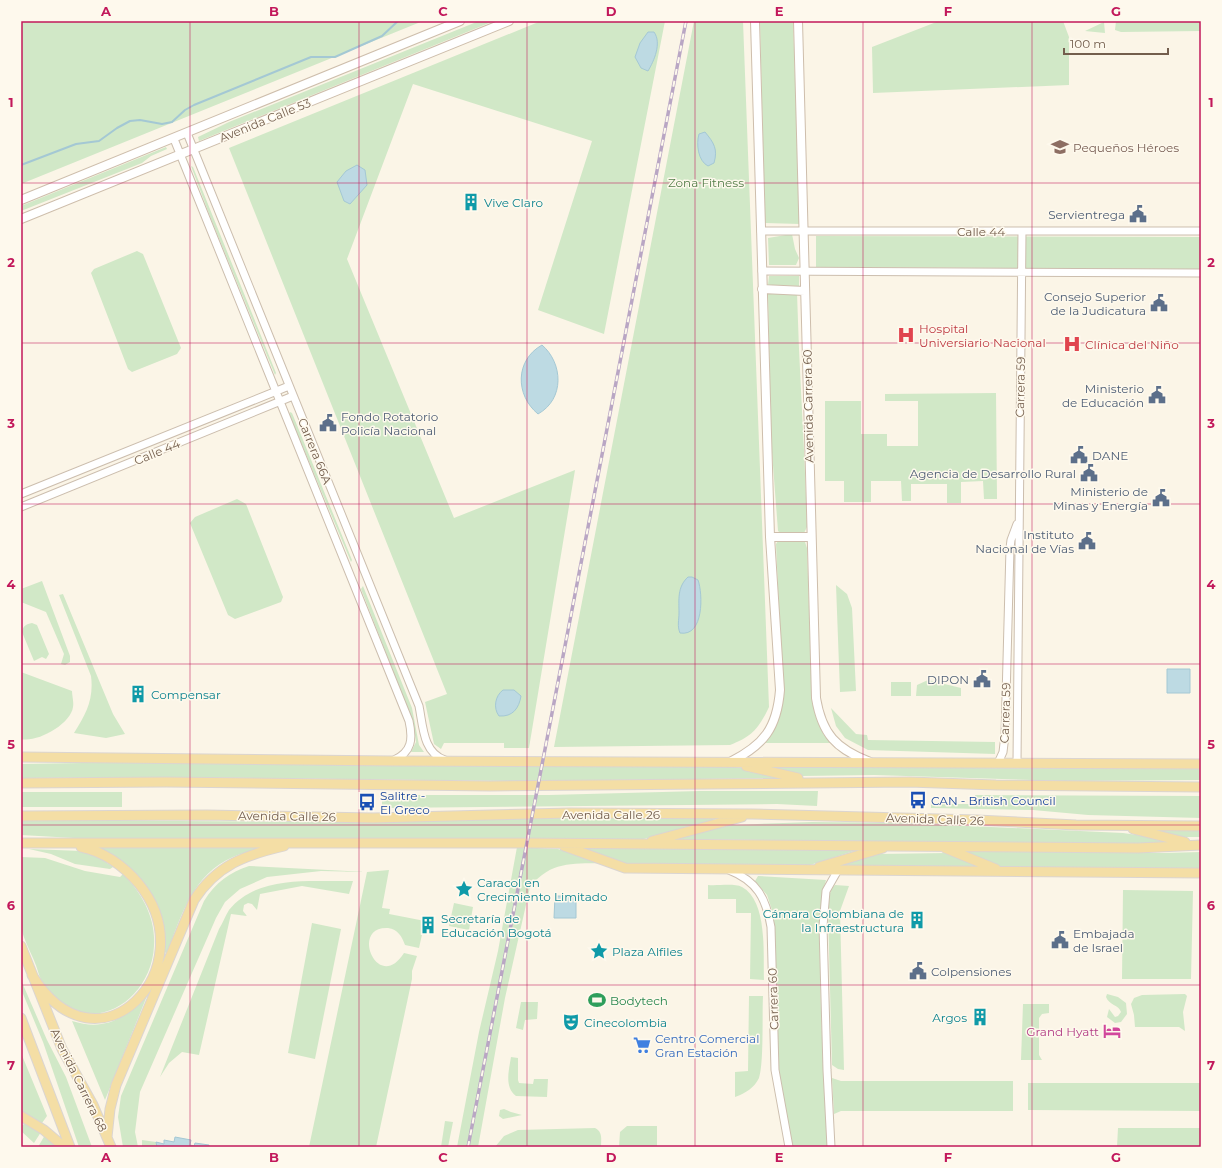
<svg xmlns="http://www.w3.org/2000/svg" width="1222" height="1168" font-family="Montserrat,sans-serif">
  <rect width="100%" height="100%" fill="#fbf5e7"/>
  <!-- green -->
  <path fill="#d1e8c7" d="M21 21H423L21 184Z
    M479 21H494L199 141 198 137 229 122Z
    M541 21H665L604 334 538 310 592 141 413 84 347 259 454 518 575 470 529 748H504V743H444L441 749 434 744 425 702 447 694 229 148Z
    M694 21H743L769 707C759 728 752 737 730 745L554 747Z
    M760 21H793L800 224 765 223Z
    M939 21H1063L1069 37V85L873 93 872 47Z
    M1116 21H1201V31L1121 32 1115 30Z
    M1104 22 1105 33 1085 31Z
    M166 147 167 149 151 156 142 163 21 211V206Z
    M191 166 193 167 276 373 275 375 211 219Z
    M792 234 795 249 799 258 796 265H769L768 238Z
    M816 236 1201 237V269L816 267Z
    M137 251 143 254 181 348 177 354 132 372 128 369 91 273 94 269Z
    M769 276H799V286L768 285Z
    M768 293H797C799 371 805 449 807 527L804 533 782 534 778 531 771 439Z
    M996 393 997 499H984L983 481 961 482V503H947V484H911V501H902L901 481H871V502H844V481H825V401H861V434H887V446H918V401H885V394Z
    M290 412 292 413 352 560 351 562 289 414Z
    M237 499 246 504 283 597 281 602 235 619 228 615 190 523 195 517Z
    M800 540 805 542 807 548 812 696 819 725 824 735 832 743H765L776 725 783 698 776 544 778 541Z
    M42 581 70 656V662L65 665 61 664 64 654 46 612 21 602V589Z
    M836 585 847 594 852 608 856 691 840 692Z
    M363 586 412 708 419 745 424 752H411L416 742 413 722 361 589Z
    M63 594 113 714 125 734 106 738 74 733C86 714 94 699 91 676L59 595Z
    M32 623 37 625 49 654 46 659 42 657 34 661 22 632C23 626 26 624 32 623Z
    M21 672 72 691C72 696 74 702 73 707 71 724 37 743 21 739Z
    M928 680 961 688V696H916L917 685Z
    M891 682H911V696H891Z
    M831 708 856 734 867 735 868 740 995 742V754L868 750 845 738 836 726Z
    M144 762 733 767 756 770 778 778 517 781 162 777 21 778V764Z
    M772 767 1201 769V780L1064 781 874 775 802 776Z
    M700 791H818L817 806 777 804 382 808V795H549Z
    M21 792H122V807H21Z
    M975 795 1201 796V818L1088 815 1033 810 931 808V804H975Z
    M617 817H723L644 839 621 840 74 838 21 835V820L333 822Z
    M812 822 906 823 1123 833 1151 837 1166 844 675 839 731 825Z
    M1151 829H1201V837H1177Z
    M268 846C257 850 244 852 233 857 193 874 181 916 167 953L163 952C164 944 165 936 164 928 159 892 128 861 97 847Z
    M517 847 558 849 601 863C571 864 551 861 530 887L505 998 478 1147H457L479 1032 498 951Z
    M583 847 629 849H860L810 865 623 864Z
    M29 849 82 851 95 855 113 867 110 869 75 864 51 854Z
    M961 850 1164 853 1201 852V868H1003Z
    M948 853 981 867 839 865 878 854Z
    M21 857 45 858 85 871 120 877 123 874C142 893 156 918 154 946 152 997 96 1038 55 997 51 992 45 988 43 983 39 977 38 970 35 963 31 952 23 939 21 926 18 904 21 879 21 857Z
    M249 866 367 872 389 870 382 908 390 909 389 914 425 921 419 948 405 945C402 937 398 929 388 928 349 926 378 994 404 953L417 956 412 971V979L376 1147H309L367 872 321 871 267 877 240 889 225 902 216 918 140 1092 135 1132 138 1147H123L118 1117 121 1096 204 901C215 883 230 872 249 866Z
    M758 876 826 880C817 910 820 940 820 971 821 1030 824 1088 828 1147H793L782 1102 778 1073 774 916 767 895 755 881Z
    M353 881 349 894 302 886 260 894 257 910 252 904 248 903 244 905 243 911 247 916 231 914 199 1055 182 1052 169 1063 160 1077 219 929C223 923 225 916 229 910 258 874 312 882 353 881Z
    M708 885C718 886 734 883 742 887 768 901 763 955 764 980L750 979 751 913H736V899H708Z
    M835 885 849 886 840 911 844 1070 838 1069 832 1065 828 912C829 903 828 891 835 885Z
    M1123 890 1193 891 1191 979H1122Z
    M454 903 473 907 469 930 449 926Z
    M312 923 341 929 315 1059 288 1053Z
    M21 980 47 1040 66 1077 92 1147H79L43 1042 21 989Z
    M149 991 105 1100 72 1021C107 1032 127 1017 149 991Z
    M1107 994 1118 997 1126 1003 1127 1014 1121 1022 1115 1023 1107 1017 1109 1009 1115 1017 1118 1016 1121 1012C1119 1005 1109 1005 1106 997Z
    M1185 994 1187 996 1183 1012 1185 1031 1179 1027H1135L1134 1015 1131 1004 1134 998 1142 995Z
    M749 996H763C762 1014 764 1064 759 1078 754 1088 746 1093 735 1097V1072L748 1071Z
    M521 1002H538L537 1019 525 1020 523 1030 516 1028Z
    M1023 1004H1049V1013L1042 1014 1039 1018V1055L1042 1060H1021Z
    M21 1053 47 1116 42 1123 21 1112Z
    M511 1057 518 1058V1080L519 1083 533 1084 534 1079H548L547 1097 516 1096C504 1087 509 1070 511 1057Z
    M832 1078 841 1081H1013V1111H841L834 1114Z
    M1028 1083H1201V1111L1028 1110Z
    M504 1109 511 1112 522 1115 503 1119 499 1116 500 1110Z
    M445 1121 453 1122 448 1147H441Z
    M25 1124 41 1132 34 1143 21 1131V1125Z
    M627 1126H657V1147H619L620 1132Z
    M595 1128C603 1132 601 1139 601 1147H495L504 1136 518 1130Z
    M1118 1128H1201L1200 1147H1117Z
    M45 1135 58 1147H38Z
    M142 1140 156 1142 157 1147H142Z"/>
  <!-- water -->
  <path fill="#bddae3" stroke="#a4c8d4" d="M648 32H654C662 43 654 61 648 71L641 68 635 57 640 43Z
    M705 132C714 143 718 149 714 163L708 166C698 161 696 144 699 134Z
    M357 165 365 170 367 185 350 204 344 201 337 182 346 171Z
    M542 345C563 363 565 399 538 414 515 395 515 360 542 345Z
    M688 577H692L698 580C703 594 704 637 680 633 677 626 679 620 679 613 679 600 677 587 688 577Z
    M1167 669H1190V693H1167Z
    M503 690H514L521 696C519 708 513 717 499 716 493 708 495 696 503 690Z
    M555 896H576V918H554Z
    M175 1137 191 1140 190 1145 194 1146 195 1143 209 1145V1147H157L156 1142 164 1144V1140L174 1142Z"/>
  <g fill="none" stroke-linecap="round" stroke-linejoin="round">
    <!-- stream -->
    <path stroke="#a4c8d4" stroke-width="2" d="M21 165 76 144 99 141 117 128 130 121 140 120 162 124 172 122 185 110 194 105 311 57H335L382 36 398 21"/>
    <!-- tertiary casing -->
    <g stroke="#ccbeae" stroke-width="9">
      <path id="tertiary" d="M187 133 419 706C423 726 423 753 445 760
        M174 139 409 721C413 739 412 752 394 760
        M761 231H1201
        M762 271 1201 273
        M21 494 289 386
        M21 507 293 396
        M998 763 1003 752 1005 735 1010 548 1011 540 1017 524
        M1017 763 1022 231
        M729 870C757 881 766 898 771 927L775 1070 789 1147
        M831 1147 827 1070 823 926 826 891 838 870"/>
    </g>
    <!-- secondary casing -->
    <g stroke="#cebeac" stroke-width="10">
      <path id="secondary" d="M798 21 816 698C822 734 836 749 870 762
        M21 200 460 21
        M21 219 509 21
        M762 289 805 291
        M770 537H811
        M730 762C764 745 777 728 780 690L770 537 755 21"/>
    </g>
    <!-- primary casing -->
    <g stroke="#dbd5d1" stroke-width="11">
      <path id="primary" d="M21 757 393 761 1201 764
        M746 766 798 778
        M21 783 166 782 490 786 909 782 996 785 1201 787
        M21 816 207 815 373 818 570 813 753 814 977 820 1076 825 1201 826
        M1133 829 1185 842
        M652 841 742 817
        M21 843H528L1138 848 1201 845
        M564 846 625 868 1201 873
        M945 848 996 869
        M819 867 883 848
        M21 946 62 1049 93 1105 111 1147
        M32 975C98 1082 207 968 139 884 123 865 105 852 81 847
        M21 1018 70 1147
        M21 1116 44 1130 64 1147
        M107 1137 110 1109 116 1085 194 900C217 865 245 855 284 846"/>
    </g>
    <!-- tertiary -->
    <use href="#tertiary" stroke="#fff" stroke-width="7"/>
    <!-- secondary -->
    <use href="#secondary" stroke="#fff" stroke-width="8"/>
    <!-- primary -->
    <use href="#primary" stroke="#f4dea5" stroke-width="9"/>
    <!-- rail casing -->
    <g stroke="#b9a6c4" stroke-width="3.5">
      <path id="rail" d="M468 1147 686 21"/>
    </g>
    <!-- rail -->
    <use href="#rail" stroke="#fef9ed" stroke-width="2" stroke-dasharray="6" stroke-linecap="butt"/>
  </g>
  <!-- grid -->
  <path fill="none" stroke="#c2185b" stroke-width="1" stroke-opacity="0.55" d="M190 21V1147M359 21V1147M527 21V1147M695 21V1147M863 21V1147M1032 21V1147M21 183H1201M21 343H1201M21 504H1201M21 664H1201M21 825H1201M21 985H1201"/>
  <!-- icons -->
  <defs>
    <g id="school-bare" transform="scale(1.38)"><path d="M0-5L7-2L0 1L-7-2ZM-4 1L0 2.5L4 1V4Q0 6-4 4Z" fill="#8d6e63" stroke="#fef9ed" stroke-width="2.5" paint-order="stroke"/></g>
    <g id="building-bare" transform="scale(1.38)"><path d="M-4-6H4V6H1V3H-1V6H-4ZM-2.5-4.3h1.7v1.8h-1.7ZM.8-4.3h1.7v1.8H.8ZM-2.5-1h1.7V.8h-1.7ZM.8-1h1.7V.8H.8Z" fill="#0f9aa8" stroke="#fef9ed" stroke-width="2.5" paint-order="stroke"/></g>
    <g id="civic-bare" transform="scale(1.38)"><path d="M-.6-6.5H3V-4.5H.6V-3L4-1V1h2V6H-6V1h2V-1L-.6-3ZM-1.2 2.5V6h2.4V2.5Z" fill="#5c6f8a" stroke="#fef9ed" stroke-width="2.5" paint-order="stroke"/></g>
    <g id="hospital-bare" transform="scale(1.38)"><path d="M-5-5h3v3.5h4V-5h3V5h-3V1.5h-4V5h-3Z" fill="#e0444e" stroke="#fef9ed" stroke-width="2.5" paint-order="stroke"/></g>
    <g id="bus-bare" transform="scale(1.38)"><path d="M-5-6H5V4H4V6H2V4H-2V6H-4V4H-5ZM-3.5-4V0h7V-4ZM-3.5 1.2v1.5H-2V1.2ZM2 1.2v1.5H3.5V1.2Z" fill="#1a4fb4" stroke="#fef9ed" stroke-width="2.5" paint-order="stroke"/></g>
    <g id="sight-bare" transform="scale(1.38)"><path d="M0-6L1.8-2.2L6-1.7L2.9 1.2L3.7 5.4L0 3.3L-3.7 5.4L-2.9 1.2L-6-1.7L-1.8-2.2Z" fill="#0f9aa8" stroke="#fef9ed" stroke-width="2.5" paint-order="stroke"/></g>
    <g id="stadium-bare" transform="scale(1.38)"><path d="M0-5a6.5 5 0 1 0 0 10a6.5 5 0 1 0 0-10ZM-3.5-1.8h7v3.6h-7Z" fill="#2e9e5b" stroke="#fef9ed" stroke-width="2.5" paint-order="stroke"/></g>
    <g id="theatre-bare" transform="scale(1.38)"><path d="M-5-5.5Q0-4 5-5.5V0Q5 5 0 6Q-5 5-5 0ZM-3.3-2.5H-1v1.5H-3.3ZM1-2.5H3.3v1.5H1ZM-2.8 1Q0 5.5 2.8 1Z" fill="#0f9aa8" stroke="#fef9ed" stroke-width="2.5" paint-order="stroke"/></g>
    <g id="hotel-bare" transform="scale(1.38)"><path d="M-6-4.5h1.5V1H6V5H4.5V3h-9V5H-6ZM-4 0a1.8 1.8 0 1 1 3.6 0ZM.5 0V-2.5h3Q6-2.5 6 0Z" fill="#d1479c" stroke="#fef9ed" stroke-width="2.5" paint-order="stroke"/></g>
    <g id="supermarket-bare" transform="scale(1.38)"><path d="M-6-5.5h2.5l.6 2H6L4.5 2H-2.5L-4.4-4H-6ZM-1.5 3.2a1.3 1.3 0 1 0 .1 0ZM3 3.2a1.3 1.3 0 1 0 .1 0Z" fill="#3f7fe0" stroke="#fef9ed" stroke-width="2.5" paint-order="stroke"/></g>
  </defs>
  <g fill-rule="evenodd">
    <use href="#school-bare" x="1060" y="147"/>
    <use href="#building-bare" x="471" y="202"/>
    <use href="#civic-bare" x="1138" y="214"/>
    <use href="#civic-bare" x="1159" y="303"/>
    <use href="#hospital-bare" x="906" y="335"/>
    <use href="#hospital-bare" x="1072" y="344"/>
    <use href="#civic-bare" x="1157" y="395"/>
    <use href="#civic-bare" x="328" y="423"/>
    <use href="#civic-bare" x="1079" y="455"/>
    <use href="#civic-bare" x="1089" y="473"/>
    <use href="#civic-bare" x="1161" y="498"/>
    <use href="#civic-bare" x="1087" y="541"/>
    <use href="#civic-bare" x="982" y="679"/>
    <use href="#building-bare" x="138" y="694"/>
    <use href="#bus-bare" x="918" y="800"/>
    <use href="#bus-bare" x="367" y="802"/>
    <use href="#sight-bare" x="464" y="889"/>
    <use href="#building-bare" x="917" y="920"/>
    <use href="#building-bare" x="428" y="925"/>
    <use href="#civic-bare" x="1060" y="940"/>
    <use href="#sight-bare" x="599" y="951"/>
    <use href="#civic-bare" x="918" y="971"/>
    <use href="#stadium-bare" x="597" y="1000"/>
    <use href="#building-bare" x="980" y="1017"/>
    <use href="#theatre-bare" x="571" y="1022"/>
    <use href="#hotel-bare" x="1112" y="1031"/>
    <use href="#supermarket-bare" x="642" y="1045"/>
  </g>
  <g text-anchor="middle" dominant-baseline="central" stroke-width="3" stroke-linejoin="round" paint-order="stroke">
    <!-- street labels -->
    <g font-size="12" fill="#735e4d" stroke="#fef9ed">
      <text transform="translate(265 120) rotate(-22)">Avenida Calle 53</text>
      <text x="981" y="231">Calle 44</text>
      <text transform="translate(1020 387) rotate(-89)">Carrera 59</text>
      <text transform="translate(808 406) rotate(-91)">Avenida Carrera 60</text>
      <text transform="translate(315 451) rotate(68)">Carrera 66A</text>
      <text transform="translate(157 452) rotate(-22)">Calle 44</text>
      <text transform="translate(1005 713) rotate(-88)">Carrera 59</text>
      <text x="611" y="814">Avenida Calle 26</text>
      <text transform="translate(287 816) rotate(1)">Avenida Calle 26</text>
      <text transform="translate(935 819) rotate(2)">Avenida Calle 26</text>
      <text transform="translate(773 999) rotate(-92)">Carrera 60</text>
      <text transform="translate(79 1080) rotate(64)">Avenida Carrera 68</text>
    </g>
    <!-- education labels -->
    <g font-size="12" fill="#785e54" stroke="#fef9ed" text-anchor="start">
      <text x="1073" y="147">Pequeños Héroes</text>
    </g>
    <!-- park labels -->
    <g font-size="12" fill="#547d49" stroke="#fef9ed">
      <text x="706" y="182">Zona Fitness</text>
    </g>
    <!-- culture labels -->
    <g font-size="12" fill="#0d838f" stroke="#fef9ed" text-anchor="start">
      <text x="484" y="202">Vive Claro</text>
      <text x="151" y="694">Compensar</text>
      <text x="477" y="882">Caracol en<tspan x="477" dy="14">Crecimiento Limitado</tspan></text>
      <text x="904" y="913" text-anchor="end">Cámara Colombiana de<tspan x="904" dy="14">la Infraestructura</tspan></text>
      <text x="441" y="918">Secretaría de<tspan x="441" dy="14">Educación Bogotá</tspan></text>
      <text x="612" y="951">Plaza Alfiles</text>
      <text x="967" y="1017" text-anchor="end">Argos</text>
      <text x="584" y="1022">Cinecolombia</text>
    </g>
    <!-- service labels -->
    <g font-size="12" fill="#4e5e75" stroke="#fef9ed" text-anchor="end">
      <text x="1125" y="214">Servientrega</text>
      <text x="1146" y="296">Consejo Superior<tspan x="1146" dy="14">de la Judicatura</tspan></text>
      <text x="1144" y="388">Ministerio<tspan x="1144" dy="14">de Educación</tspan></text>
      <text x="341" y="416" text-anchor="start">Fondo Rotatorio<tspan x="341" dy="14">Policía Nacional</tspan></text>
      <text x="1092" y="455" text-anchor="start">DANE</text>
      <text x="1076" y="473">Agencia de Desarrollo Rural</text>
      <text x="1148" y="491">Ministerio de<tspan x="1148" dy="14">Minas y Energía</tspan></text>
      <text x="1074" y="534">Instituto<tspan x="1074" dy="14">Nacional de Vías</tspan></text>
      <text x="969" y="679">DIPON</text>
      <text x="1073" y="933" text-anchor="start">Embajada<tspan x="1073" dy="14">de Israel</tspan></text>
      <text x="931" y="971" text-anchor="start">Colpensiones</text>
    </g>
    <!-- health labels -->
    <g font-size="12" fill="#be3a42" stroke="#fef9ed" text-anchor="start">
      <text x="919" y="328">Hospital<tspan x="919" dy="14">Universiario Nacional</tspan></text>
      <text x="1085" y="344">Clínica del Niño</text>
    </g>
    <!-- transit labels -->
    <g font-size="12" fill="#164399" stroke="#fef9ed" text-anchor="start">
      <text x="380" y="795">Salitre -<tspan x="380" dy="14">El Greco</tspan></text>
      <text x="931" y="800">CAN - British Council</text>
    </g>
    <!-- leisure labels -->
    <g font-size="12" fill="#27864d" stroke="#fef9ed" text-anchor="start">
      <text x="610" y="1000">Bodytech</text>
    </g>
    <!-- hotel labels -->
    <g font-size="12" fill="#b23c85" stroke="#fef9ed" text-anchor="end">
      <text x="1099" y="1031">Grand Hyatt</text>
    </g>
    <!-- shop labels -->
    <g font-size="12" fill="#366cbe" stroke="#fef9ed" text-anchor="start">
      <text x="655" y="1038">Centro Comercial<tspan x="655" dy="14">Gran Estación</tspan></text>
    </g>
  </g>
  <!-- border -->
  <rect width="1222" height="1168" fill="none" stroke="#fef9ed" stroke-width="44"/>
  <!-- scale -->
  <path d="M1064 48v6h104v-6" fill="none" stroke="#735e4d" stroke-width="2"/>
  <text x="1070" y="48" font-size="12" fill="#735e4d" stroke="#fef9ed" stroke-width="3" paint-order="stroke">100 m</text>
  <rect x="22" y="22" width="1178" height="1124" fill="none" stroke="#c2185b" stroke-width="1.5"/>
  <g font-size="13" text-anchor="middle" font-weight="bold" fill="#c2185b">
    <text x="106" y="16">A</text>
    <text x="274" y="16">B</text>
    <text x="443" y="16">C</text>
    <text x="611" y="16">D</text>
    <text x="779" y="16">E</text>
    <text x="948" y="16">F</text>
    <text x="1116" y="16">G</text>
    <text x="11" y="107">1</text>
    <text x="1211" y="107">1</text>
    <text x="11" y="267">2</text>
    <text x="1211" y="267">2</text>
    <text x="11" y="428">3</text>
    <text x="1211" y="428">3</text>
    <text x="11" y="589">4</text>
    <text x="1211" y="589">4</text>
    <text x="11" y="749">5</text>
    <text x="1211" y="749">5</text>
    <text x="11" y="910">6</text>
    <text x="1211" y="910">6</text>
    <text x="11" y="1070">7</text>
    <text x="1211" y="1070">7</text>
    <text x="106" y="1162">A</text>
    <text x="274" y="1162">B</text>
    <text x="443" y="1162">C</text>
    <text x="611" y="1162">D</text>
    <text x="779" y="1162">E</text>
    <text x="948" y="1162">F</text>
    <text x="1116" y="1162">G</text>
  </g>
</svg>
